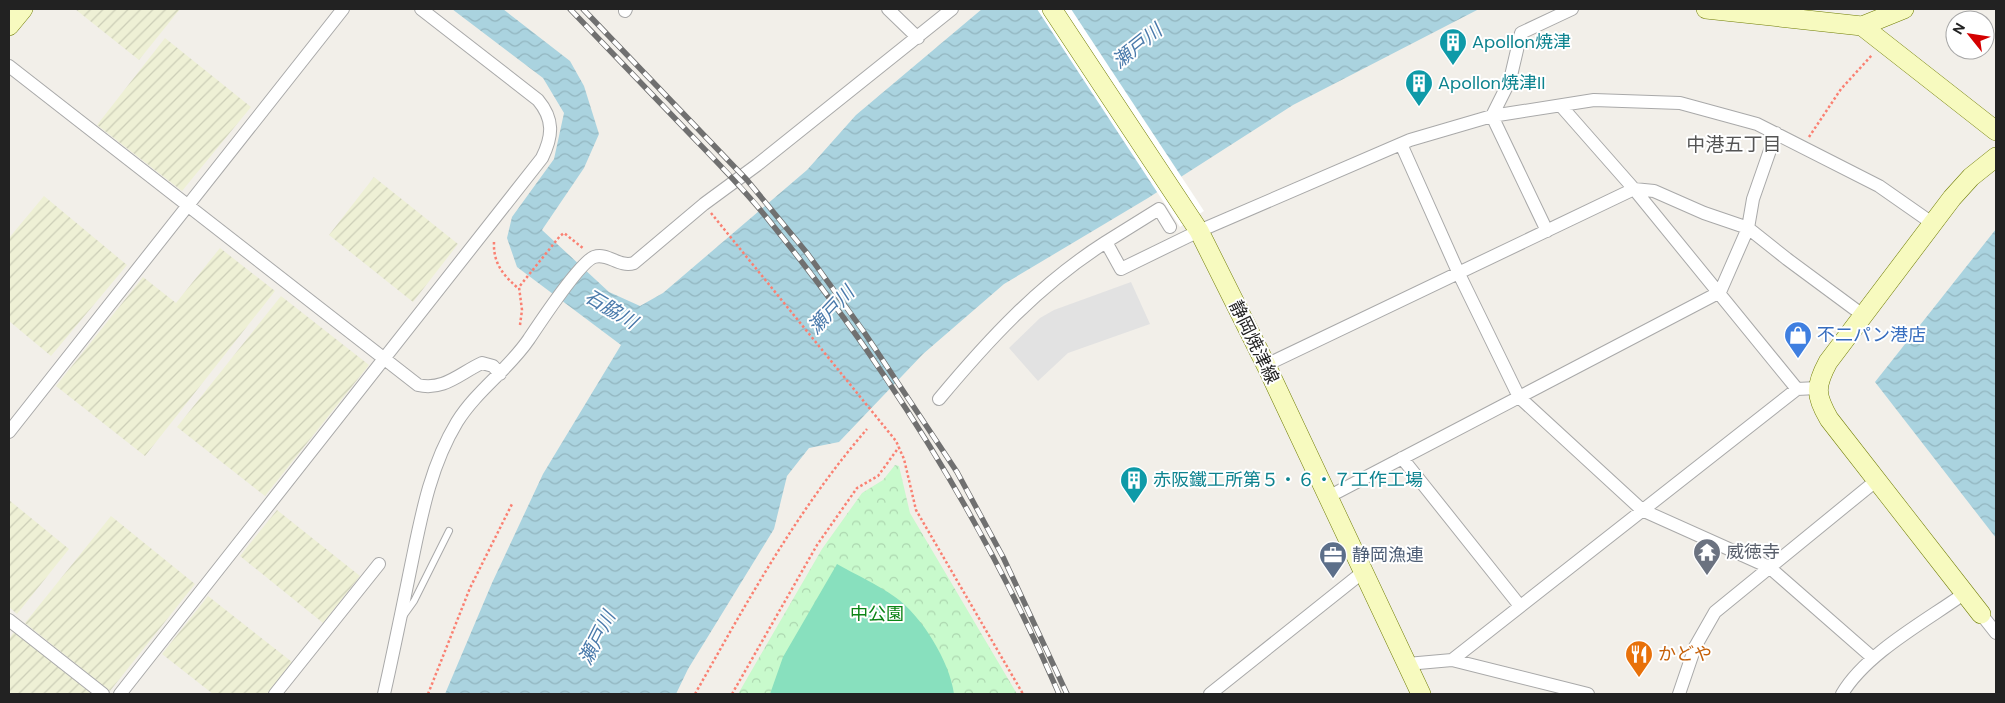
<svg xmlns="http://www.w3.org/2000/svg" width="2005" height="703" font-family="'DM Sans','Noto Sans JP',sans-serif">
  <defs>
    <pattern id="farmland-furrows" width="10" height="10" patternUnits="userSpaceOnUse" patternTransform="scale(1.25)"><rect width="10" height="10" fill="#eef0d5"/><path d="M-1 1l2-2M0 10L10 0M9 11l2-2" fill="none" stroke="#ccceb7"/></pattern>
    <pattern id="park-crowns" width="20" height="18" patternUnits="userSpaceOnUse" patternTransform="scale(1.25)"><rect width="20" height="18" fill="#c8facc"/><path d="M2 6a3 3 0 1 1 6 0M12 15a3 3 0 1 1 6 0" fill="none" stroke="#acd6af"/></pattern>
    <pattern id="water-waves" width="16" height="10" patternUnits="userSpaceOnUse" patternTransform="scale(1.25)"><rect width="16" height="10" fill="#aad3df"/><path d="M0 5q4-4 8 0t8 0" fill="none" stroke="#92b5bf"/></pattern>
  </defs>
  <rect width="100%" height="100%" fill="#f2efe9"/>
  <!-- farmland -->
  <path fill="url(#farmland-furrows)" d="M75 9H180L139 60Z
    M165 38 251 107 182 191 97 125Z
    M374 177 458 244 413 302 329 235Z
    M44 196 127 265 51 356 9 321V238Z
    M220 248 275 291 145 456 56 386 143 277 176 303Z
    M281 296 369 365 265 496 177 427Z
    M9 500 69 549 17 614 9 607Z
    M277 510 360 576 323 623 240 556Z
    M111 516 195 584 110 691 25 623Z
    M208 596 292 662 267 694H213L162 654Z
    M14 632 92 694H9V639Z"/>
  <!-- park -->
  <path fill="url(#park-crowns)" d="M895 465 899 466 910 513 1017 694H738L822 549 862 493 883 480Z"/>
  <!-- pitch -->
  <path fill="#88e0be" d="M837 564C856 575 877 584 895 597 922 616 950 662 954 694H770L783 657Z"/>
  <!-- parking -->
  <path fill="#e2e2e2" d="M1131 282 1150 324 1068 353 1038 381 1009 348 1040 318 1054 310Z"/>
  <!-- water -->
  <path fill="url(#water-waves)" d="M452 9H503L570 61 584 86 599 134 584 168 542 230 609 292 640 306 663 293 807 170 856 115 982 9H1479L1293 105 1148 198 1004 284 923 354 839 442 809 448 787 476 774 529 688 669 676 694H445L492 583 543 474 621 345 517 267 507 238 512 217 554 159 564 113 543 78Z
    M1996 229V538L1875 382Z"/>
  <!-- pier -->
  <path fill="#fff" d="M1037 9H1071L1204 211 1180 227Z"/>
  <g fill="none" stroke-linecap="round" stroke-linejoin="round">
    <!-- lane casing -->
    <g stroke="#a9a9a9" stroke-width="8">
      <path id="lane" d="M404 615 414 601 449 531"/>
    </g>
    <!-- street casing -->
    <g stroke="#a9a9a9" stroke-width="14">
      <path id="street" d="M888 9 918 38
        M625 11 626 9
        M9 66 418 385C444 391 460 373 482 363L493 366 500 374
        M1561 106 1634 189 1797 389
        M1401 144 1459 274 1519 397 1642 510 1769 567 1873 658
        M1547 231 1492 116 1510 80 1521 33 1572 9
        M1106 242 1159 209 1170 227
        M1266 365 1634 189 1654 191 1704 213 1748 228 1787 259 1864 316
        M939 399C989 339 1040 284 1106 242L1121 269 1199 231 1410 140 1492 116 1594 100 1680 103 1757 124 1879 186 1932 223
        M9 432 343 9
        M1402 458 1520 606
        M1328 497 1720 292 1748 228 1753 199 1776 133
        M1981 614 1996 633
        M9 620 103 694
        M1452 660 1797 389 1817 388
        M1407 664 1452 660 1588 694
        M120 694 542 158C553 136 554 119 538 100L421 9
        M275 694 379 564
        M384 694C394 650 403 605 412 561 422 512 431 465 457 422 477 390 508 370 529 339 539 324 580 262 594 257 608 252 619 268 634 263L704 204 757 165 952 9
        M1210 694 1363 572
        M1679 694 1695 647 1715 612 1877 480
        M1842 694C1866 653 1926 621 1965 593"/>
    </g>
    <!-- secondary casing -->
    <g stroke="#707d05" stroke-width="20">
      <path id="secondary" d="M1052 9 1199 231 1266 365 1421 694
        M1706 9 1862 26 1996 131
        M9 26 23 9
        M1862 26 1904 9
        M1981 614 1829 419C1815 395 1815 386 1828 362L1952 198 1971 177 1996 157"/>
    </g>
    <!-- path -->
    <path stroke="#fa8072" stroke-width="2.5" stroke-dasharray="2.5 2.5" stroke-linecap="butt" d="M1809 137 1841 89 1872 55
      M711 213 896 441 904 459 916 510 1023 694
      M494 242C493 264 504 276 519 289
      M520 325 522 310 519 287 560 236 564 233 584 249
      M428 694 470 588 512 504
      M695 694C747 602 797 510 867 429
      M732 694 817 545 857 488 878 476 899 447"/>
    <!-- lane -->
    <use href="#lane" stroke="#fff" stroke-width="6"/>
    <!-- street -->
    <use href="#street" stroke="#fff" stroke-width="12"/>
    <!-- secondary -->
    <use href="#secondary" stroke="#f7fabf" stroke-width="19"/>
    <!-- rail casing -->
    <g stroke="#707070" stroke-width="5.5">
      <path id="rail" d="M570 9C609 50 649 91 688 132 716 161 746 191 771 223 887 366 986 525 1059 694
        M583 9 747 180 807 253 864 332 957 472 1003 557 1067 694"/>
    </g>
    <!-- rail -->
    <use href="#rail" stroke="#fff" stroke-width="4" stroke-dasharray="11" stroke-linecap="butt"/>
  </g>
  <!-- icons -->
  <defs>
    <g id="building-pin" transform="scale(1.4375)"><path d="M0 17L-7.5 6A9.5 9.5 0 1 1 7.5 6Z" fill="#0f9aa8" stroke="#fff"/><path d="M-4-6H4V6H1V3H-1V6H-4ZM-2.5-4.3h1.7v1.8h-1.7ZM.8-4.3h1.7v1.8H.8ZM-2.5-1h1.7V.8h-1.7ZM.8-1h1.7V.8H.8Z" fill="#fff"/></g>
    <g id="shop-pin" transform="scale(1.4375)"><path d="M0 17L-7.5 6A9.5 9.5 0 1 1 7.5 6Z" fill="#3f7fe0" stroke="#fff"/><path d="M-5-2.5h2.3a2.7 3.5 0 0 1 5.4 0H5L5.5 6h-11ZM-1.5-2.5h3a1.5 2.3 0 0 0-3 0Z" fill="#fff"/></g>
    <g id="temple-pin" transform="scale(1.4375)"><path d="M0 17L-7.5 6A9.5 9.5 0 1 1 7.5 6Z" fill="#6b7280" stroke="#fff"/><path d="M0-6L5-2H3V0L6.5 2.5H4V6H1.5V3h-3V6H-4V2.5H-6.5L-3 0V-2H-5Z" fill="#fff"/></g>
    <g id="office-pin" transform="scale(1.4375)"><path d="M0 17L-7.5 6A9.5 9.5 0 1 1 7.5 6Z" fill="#5c6f8a" stroke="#fff"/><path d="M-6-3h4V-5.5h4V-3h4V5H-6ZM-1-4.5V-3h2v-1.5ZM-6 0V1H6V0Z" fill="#fff"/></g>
    <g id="restaurant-pin" transform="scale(1.4375)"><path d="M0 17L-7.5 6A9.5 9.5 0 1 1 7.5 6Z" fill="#e8710a" stroke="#fff"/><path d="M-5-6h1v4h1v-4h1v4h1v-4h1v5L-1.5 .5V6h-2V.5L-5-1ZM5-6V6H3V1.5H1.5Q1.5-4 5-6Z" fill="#fff"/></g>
  </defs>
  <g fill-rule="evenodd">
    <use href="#building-pin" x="1453" y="42"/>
    <use href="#building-pin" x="1419" y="83"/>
    <use href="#shop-pin" x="1798" y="335"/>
    <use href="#building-pin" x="1134" y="480"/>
    <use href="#temple-pin" x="1707" y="552"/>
    <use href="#office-pin" x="1333" y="555"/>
    <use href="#restaurant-pin" x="1639" y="654"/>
  </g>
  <g text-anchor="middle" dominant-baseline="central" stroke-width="4" stroke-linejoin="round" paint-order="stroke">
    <!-- culture labels -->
    <g font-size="18" fill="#0d838f" stroke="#fff" text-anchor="start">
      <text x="1472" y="42">Apollon焼津</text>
      <text x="1438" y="83">Apollon焼津II</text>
      <text x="1153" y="480">赤阪鐵工所第５・６・７工作工場</text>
    </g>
    <!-- shop labels -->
    <g font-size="18" fill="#366cbe" stroke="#fff" text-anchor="start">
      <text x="1817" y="335">不二パン港店</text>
    </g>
    <!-- street labels -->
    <g font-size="18" fill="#222" stroke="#fff">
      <text transform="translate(1254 342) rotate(64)">静岡焼津線</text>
    </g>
    <!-- worship labels -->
    <g font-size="18" fill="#5b616d" stroke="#fff" text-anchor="start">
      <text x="1726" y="552">威徳寺</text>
    </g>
    <!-- service labels -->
    <g font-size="18" fill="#4e5e75" stroke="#fff" text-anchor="start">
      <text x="1352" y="555">静岡漁連</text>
    </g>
    <!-- park labels -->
    <g font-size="18" fill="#0c8416" stroke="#fff">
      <text x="877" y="614">中公園</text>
    </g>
    <!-- food labels -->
    <g font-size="18" fill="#c56008" stroke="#fff" text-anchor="start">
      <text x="1658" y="654">かどや</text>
    </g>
    <!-- water labels -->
    <g font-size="19" font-style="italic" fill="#4a7aab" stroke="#fff">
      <text transform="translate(1137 46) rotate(-39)">瀬戸川</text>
      <text transform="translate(611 309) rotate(31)">石脇川</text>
      <text transform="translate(831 310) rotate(-47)">瀬戸川</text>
      <text transform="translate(597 638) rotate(-63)">瀬戸川</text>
    </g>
    <!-- neighbourhood labels -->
    <g font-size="19" fill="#555" stroke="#fff">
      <text x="1734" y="144">中港五丁目</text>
    </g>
  </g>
  <!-- border -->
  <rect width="2005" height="703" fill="none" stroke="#222222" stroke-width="20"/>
  <!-- north arrow -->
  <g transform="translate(1970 35) rotate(300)"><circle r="24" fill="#ffffff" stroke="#a7a7a7"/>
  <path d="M0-4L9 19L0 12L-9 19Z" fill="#d40000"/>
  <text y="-8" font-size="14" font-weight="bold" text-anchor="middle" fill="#222222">N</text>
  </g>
</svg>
